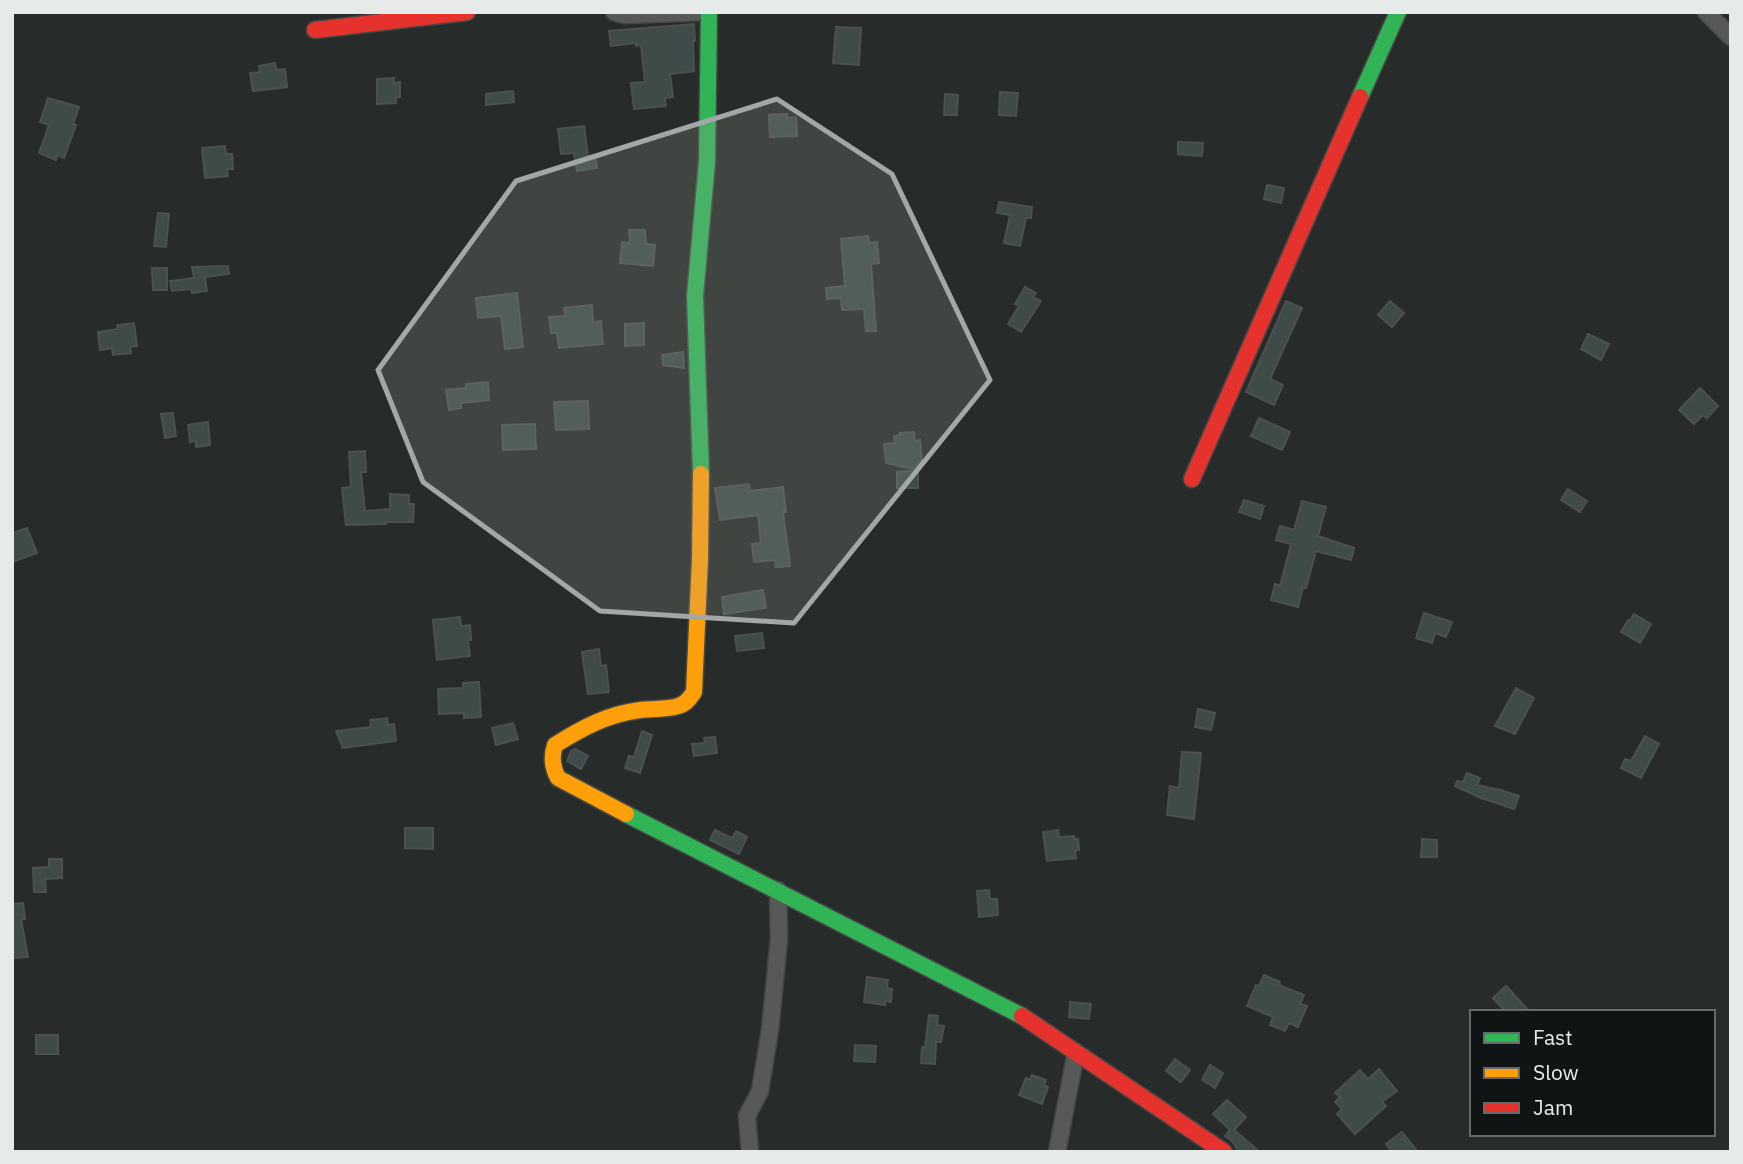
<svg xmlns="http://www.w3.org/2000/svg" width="1743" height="1164" font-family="'IBM Plex Sans',sans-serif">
  <rect width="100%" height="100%" fill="#272c2a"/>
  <!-- building -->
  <path fill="#3e4b48" stroke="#4d504f" stroke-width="2" d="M694 24 695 41H693L694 71 670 74 673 97 665 98 666 106 634 109 631 83 645 82 641 45 636 46V43L611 46 609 31Z
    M836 27 861 28 859 65 833 63Z
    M275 63 276 70 285 69 287 87 253 91 250 73 260 72 259 66Z
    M394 78V83L400 82V97H396V103L377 104V79Z
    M513 91 514 102 486 105V94Z
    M1000 92 1018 93 1016 116 999 115Z
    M945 94 958 95 957 115H944Z
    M48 98 79 107 73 124 76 125 64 158 58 155 56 160 39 153 49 125 40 122Z
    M787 114V118L796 117 797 136 770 137 769 115Z
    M584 126 588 157 595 155 597 168 577 171 574 153 561 154 558 129Z
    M1178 142 1203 143 1202 156 1178 154Z
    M225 146 226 154H232L233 169H227L228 176 205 178 202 148Z
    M1267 185 1284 188 1281 203 1264 199Z
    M999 202 1032 207 1031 218H1026L1020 246 1004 243 1010 215 997 213Z
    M158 213 169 214 166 247 154 246Z
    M629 230H645L646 244 655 245 653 266 620 263 622 242 630 243Z
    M868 236 869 243 877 242 879 263 871 264 876 331H866L864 309 842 310 841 298 827 299 826 288 845 286 841 239Z
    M228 266 229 274 205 277 207 291 192 293 191 289 172 291 170 281 194 278 192 267Z
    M152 268H167V290H153Z
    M1025 287 1036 293 1033 297 1041 301 1021 332 1008 324 1019 306 1015 304Z
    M517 293 523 347 505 349 501 316 478 318 476 298Z
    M1286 301 1302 308 1270 379 1283 385 1274 405 1246 392Z
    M1390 301 1404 313 1392 327 1378 315Z
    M592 305 593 322 601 321 603 344 559 348 557 333H551L549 317 565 316 564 308Z
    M134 323 137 346 130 347 131 353 113 355 112 348 100 350 98 332 118 329 117 325Z
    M644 323V345L625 346V324Z
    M1588 334 1609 344 1601 360 1581 349Z
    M683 352 684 368 663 365 662 355Z
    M488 382 489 400 461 403V408L449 410 446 390 466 388V384Z
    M1700 388 1718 406 1707 418 1703 415 1694 424 1679 410Z
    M588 401 589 429 556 430 554 402Z
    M173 413 176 436 165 438 161 414Z
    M1259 418 1290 432 1282 450 1251 436Z
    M208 422 210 445 196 447V441L190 442 188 425Z
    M535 424 536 449 503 450 502 425Z
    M914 432 915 441 920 440 922 463H918V488H897V472L917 470 886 463 884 444 895 443 894 436 901 435 900 433Z
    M365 451 366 472H361L365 511 390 509V494L409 495V504H414L413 522H386V524L346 525 342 488 351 487 349 452Z
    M749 484 750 491 783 487 786 512H783L790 566 776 567 775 560 754 562 752 544 761 543 758 515 720 520 715 488Z
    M1568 489 1587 501 1580 512 1561 500Z
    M1244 500 1264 506 1260 519 1239 512Z
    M1302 501 1326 507 1318 536 1354 548 1351 560 1316 551 1306 588H1303L1298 607 1271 600 1275 584 1280 586 1291 544 1276 540 1280 526 1294 530Z
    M27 528 37 553 12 562V533Z
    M763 590 766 608 724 614 722 597Z
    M1424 613 1452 622 1446 637 1435 633 1432 643 1416 638Z
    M1634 614 1651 624 1640 643 1621 632 1628 620 1630 621Z
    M460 617 461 626 470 625 471 640H468L470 656 437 660 433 620Z
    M762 633 764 648 737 651 735 636Z
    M599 649 601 666 606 665 609 692 588 694 582 652Z
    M479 682 481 717 464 718V713L439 714 438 689 463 688V683Z
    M1516 688 1534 698 1515 734 1495 726Z
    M1198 709 1215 713 1211 730 1195 727Z
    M387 718 388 725 394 724 396 741 343 748 336 731 371 727 370 720Z
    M513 723 518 739 496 745 492 728Z
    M642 731 652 735 640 773 625 768 629 756 634 757Z
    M1645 736 1659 744 1641 778 1621 768 1625 759 1631 761Z
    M715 737 717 753 694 756 692 744 705 743 704 738Z
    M575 749 588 756 581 769 567 761 571 751Z
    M1182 752 1201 753 1194 819 1167 815 1170 786 1179 788Z
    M1467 773 1480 778 1477 785 1500 790 1519 796 1514 809 1481 798 1455 786 1457 781 1463 782Z
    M405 828H433V849L405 848Z
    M715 830 732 838 736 831 747 837 739 854 710 840Z
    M1058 830 1059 837 1074 836V839H1078L1079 850 1075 851 1076 858 1047 861 1043 832Z
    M1422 839 1437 840V857H1421Z
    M49 859H62V878L45 879 46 892H34L33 868 49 867Z
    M989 890 990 899H997L998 915 979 917 977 891Z
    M23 903 25 919H21L28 957 12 958V904Z
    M1264 975 1280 982 1279 985 1304 995 1300 1004 1307 1006 1298 1027 1289 1023 1285 1031 1270 1025 1273 1017 1247 1006 1256 985 1259 986Z
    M867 977 888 980 887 988 892 989 891 1002 885 1001V1005L864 1002Z
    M1506 986 1530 1012H1506L1493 998Z
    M1070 1002 1091 1004 1089 1019 1069 1017Z
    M929 1015 938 1016 937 1025 944 1026 941 1042H936L935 1064 921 1063 922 1047H925Z
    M36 1035H58V1054H36Z
    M855 1045 876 1046 875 1062 854 1061Z
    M1175 1059 1190 1070 1181 1082 1166 1071Z
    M1210 1065 1223 1073 1215 1088 1202 1080Z
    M1379 1069 1397 1091 1382 1102 1386 1106 1355 1134 1337 1114 1342 1109 1335 1102 1340 1097 1335 1093 1360 1070 1368 1079Z
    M1032 1075 1046 1080 1044 1085 1048 1087 1042 1104 1019 1095 1026 1078 1030 1080Z
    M1227 1100 1246 1117 1234 1130 1260 1152H1239L1232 1141 1225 1136 1230 1130 1213 1114Z
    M1402 1132 1418 1152H1392L1386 1144Z"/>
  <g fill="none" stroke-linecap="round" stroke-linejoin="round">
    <!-- street casing -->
    <g stroke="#444746" stroke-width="19">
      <path id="street" d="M614 12 625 15 706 12
        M1706 12 1731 37
        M750 1152 747 1116 760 1091 770 1030 779 939 778 890
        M1057 1152 1076 1052"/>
    </g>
    <!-- fast casing -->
    <g stroke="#444746" stroke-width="19">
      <path id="fast" d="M1360 97 1398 12
        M701 474 695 296 707 162 709 12
        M626 814 1022 1016"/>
    </g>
    <!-- slow casing -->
    <g stroke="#444746" stroke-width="19">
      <path id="slow" d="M626 814 558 778C552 767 551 757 555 745 582 728 608 714 640 710 652 708 667 710 678 706 686 704 690 698 694 692L700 559 701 474"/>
    </g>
    <!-- jam casing -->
    <g stroke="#444746" stroke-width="19">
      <path id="jam" d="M315 30 467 12
        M1192 479 1360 97
        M1022 1016 1224 1152"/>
    </g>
    <!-- street -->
    <use href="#street" stroke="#575959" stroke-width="16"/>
    <!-- fast -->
    <use href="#fast" stroke="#30b455" stroke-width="16"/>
    <!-- slow -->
    <use href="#slow" stroke="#ff9f0a" stroke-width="16"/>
    <!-- jam -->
    <use href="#jam" stroke="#e5322d" stroke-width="16"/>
  </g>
  <!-- marked area -->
  <path fill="#a3a8a7" fill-opacity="0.2" stroke="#a3a8a7" stroke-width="5" stroke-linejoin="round" d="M777 99 892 174 990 380 794 623 600 611 423 482 378 370 516 181Z"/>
  <!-- border -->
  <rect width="1743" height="1164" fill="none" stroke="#e6ebea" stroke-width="28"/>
  <!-- legend -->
  <rect x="1470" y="1010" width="245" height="126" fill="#111414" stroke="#666a6a" stroke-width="2"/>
  <rect x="1484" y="1033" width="35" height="10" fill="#30b455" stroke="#666a6a" stroke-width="2"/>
  <text x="1533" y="1045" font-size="21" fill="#e6ebea">Fast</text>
  <rect x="1484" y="1068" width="35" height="10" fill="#ff9f0a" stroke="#666a6a" stroke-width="2"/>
  <text x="1533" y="1080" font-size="21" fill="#e6ebea">Slow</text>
  <rect x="1484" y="1103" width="35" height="10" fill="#e5322d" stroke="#666a6a" stroke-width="2"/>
  <text x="1533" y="1115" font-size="21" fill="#e6ebea">Jam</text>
</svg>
